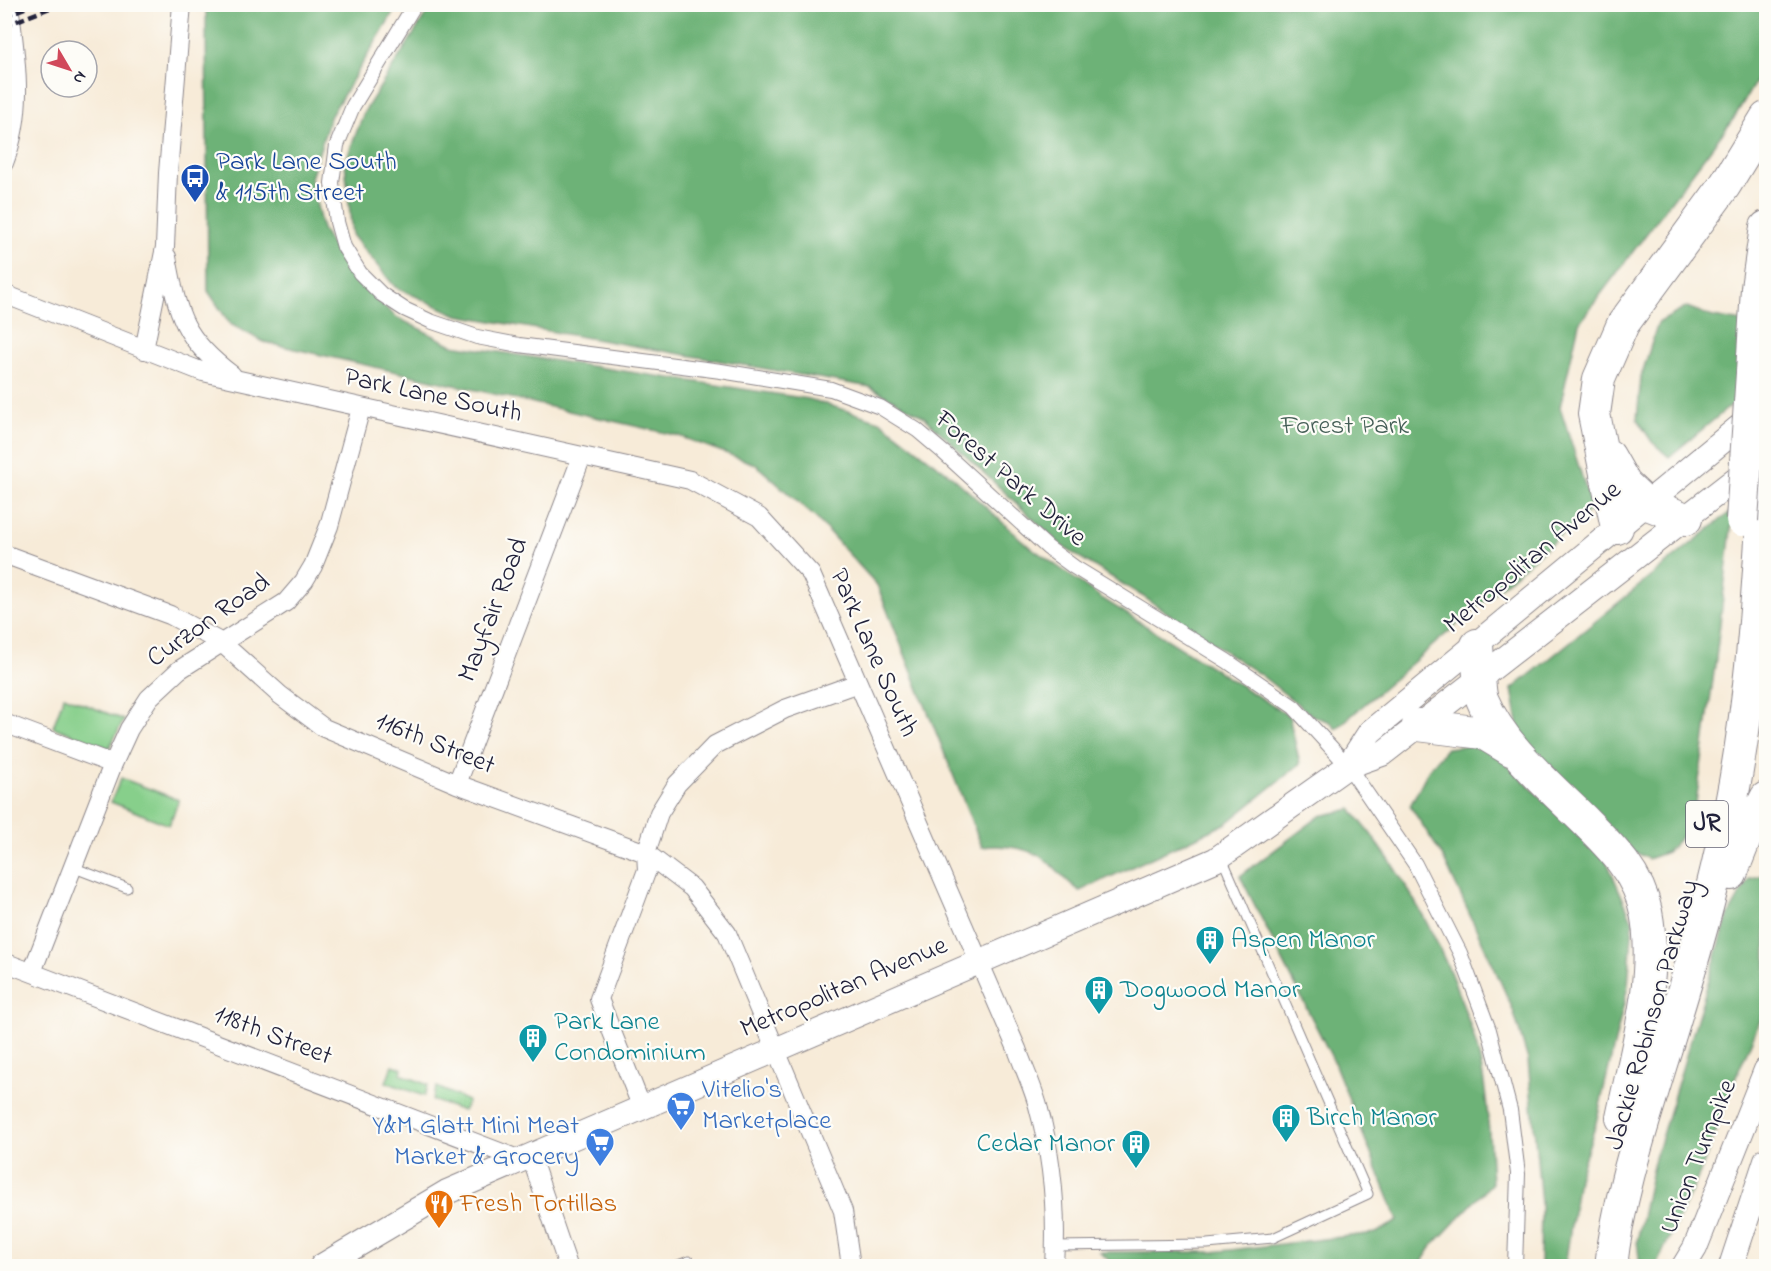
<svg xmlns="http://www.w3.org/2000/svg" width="1771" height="1271" font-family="'Indie Flower',sans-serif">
  <rect width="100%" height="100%" fill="#fdfcf7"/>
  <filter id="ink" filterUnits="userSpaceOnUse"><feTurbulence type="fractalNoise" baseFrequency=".0167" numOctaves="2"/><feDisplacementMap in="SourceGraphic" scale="12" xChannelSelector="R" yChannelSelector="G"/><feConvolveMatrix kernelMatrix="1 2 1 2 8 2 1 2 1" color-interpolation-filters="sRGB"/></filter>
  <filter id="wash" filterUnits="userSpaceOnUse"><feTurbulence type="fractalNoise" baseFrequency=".008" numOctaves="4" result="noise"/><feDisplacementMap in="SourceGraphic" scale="24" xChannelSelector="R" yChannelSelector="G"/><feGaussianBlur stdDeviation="1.35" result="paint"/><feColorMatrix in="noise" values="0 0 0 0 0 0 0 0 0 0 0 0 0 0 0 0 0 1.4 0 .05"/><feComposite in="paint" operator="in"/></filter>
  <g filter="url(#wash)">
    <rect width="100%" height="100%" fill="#f7ebd8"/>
    <!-- green -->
    <path fill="#87cf8b" stroke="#547863" stroke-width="1.5" d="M64 696 124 720 109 748 53 727Z
      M121 778 179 800 169 825 111 802Z
      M393 1065 402 1068 401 1074 428 1085 424 1096 386 1082Z
      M437 1087 468 1101 463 1111 432 1100Z"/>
    <!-- forest -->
    <path fill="#6db277" stroke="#486a59" stroke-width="1.5" d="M206 5H398L330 117 311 178 322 229 349 274 396 317 452 345 809 399 880 421 954 478 1025 543 1103 599 1289 716 1300 764 1227 823 1080 891C1069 884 1062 875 1053 866 1034 848 1006 844 982 847L877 585 817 519 755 464 679 436 264 342 230 324 208 291Z
      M432 5H1766V64L1734 118 1579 323 1560 407 1592 508 1336 729 1330 722 1313 716 1262 676 1142 596 1063 547 923 416 870 387 457 315 395 287 352 235 345 163 364 112Z
      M1687 307 1713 317 1742 322 1739 399 1669 457 1652 442 1637 419 1641 377 1658 323Z
      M1729 513 1732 521 1716 658 1693 824 1667 852 1648 859 1624 846 1521 740 1512 689Z
      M1480 744 1500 758 1607 862 1633 922 1628 986 1595 1127 1578 1178 1565 1266H1540L1541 1204 1528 1060 1513 1010 1493 965 1442 855 1410 806 1429 769 1447 748Z
      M1351 809C1406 875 1447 952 1473 1034 1488 1080 1489 1135 1492 1183L1432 1246 1419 1266H1115L1100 1252H1213L1376 1233 1398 1221 1333 1060 1240 876 1320 816Z
      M1766 874V1007L1733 1084 1700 1173 1658 1262 1656 1266H1640L1637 1241 1653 1165 1728 916 1749 879Z"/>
  </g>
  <g filter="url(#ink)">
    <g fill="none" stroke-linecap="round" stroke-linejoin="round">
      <!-- service casing -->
      <g stroke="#8c868a" stroke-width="11">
        <path id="service" d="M72 867 127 888
          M1055 1246 1207 1244 1273 1238 1368 1194 1222 858
          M676 1266 689 1261"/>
      </g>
      <!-- pedestrian casing -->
      <g stroke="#8c868a" stroke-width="16">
        <path id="pedestrian" d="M415 4 353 106 337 145 332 183 337 222 344 247 360 273 381 294 404 309 430 321 477 337 519 345 721 371 831 389 880 407 917 430 943 452 1048 548 1074 567 1227 661 1294 707 1348 766 1415 864 1460 953 1489 1030 1510 1110 1518 1174 1515 1266"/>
      </g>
      <!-- minor casing -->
      <g stroke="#8c868a" stroke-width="20">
        <path id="minor" d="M4 163C25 109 16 60 9 4
          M167 257C178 316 183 338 232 375
          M4 294 203 372 690 480 759 517 811 574 1017 1049C1024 1069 1034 1089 1039 1110 1053 1161 1057 1214 1054 1266
          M144 350 165 247 168 173 182 4
          M4 554 170 615 222 643 280 695 324 728 457 784 646 853 692 888 727 933 843 1211 851 1266
          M4 723 113 764
          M457 784 582 456
          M4 962 523 1161
          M32 972 113 764 129 729 149 698 179 670 286 602 304 581 313 566 329 526 361 408
          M642 1108 599 999 647 870 646 853 659 813 677 784 715 745 785 709 858 683
          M531 1157 568 1266"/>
      </g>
      <!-- secondary casing -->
      <g stroke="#8c868a" stroke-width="26">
        <path id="secondary" d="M1348 766 1370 732 1766 405
          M322 1266 447 1192 1215 860 1348 766 1382 754 1755 464
          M1684 1266 1695 1248 1766 1070
          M1731 1266 1766 1160"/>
      </g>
      <!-- motorway casing -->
      <g stroke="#8c868a" stroke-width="34">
        <path id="motorway" d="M1752 373 1757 288 1766 227
          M1609 456 1625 484 1645 503 1686 519
          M1617 528 1594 414 1599 379 1623 324 1725 185 1766 118
          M1477 645C1478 657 1479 691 1482 699 1502 747 1551 787 1587 823 1613 849 1639 875 1646 912 1659 976 1635 1055 1622 1118
          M1418 725 1483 733 1511 750
          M1731 874 1745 839 1766 798
          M1611 1266C1618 1202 1638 1139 1657 1077 1681 999 1706 920 1723 841 1752 716 1758 589 1766 462"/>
      </g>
      <!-- service -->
      <use href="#service" stroke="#fff" stroke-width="9"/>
      <!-- pedestrian -->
      <use href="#pedestrian" stroke="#fff" stroke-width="14"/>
      <!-- minor -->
      <use href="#minor" stroke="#fff" stroke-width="18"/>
      <!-- secondary -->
      <use href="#secondary" stroke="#fff" stroke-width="24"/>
      <!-- motorway -->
      <use href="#motorway" stroke="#fff" stroke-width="32"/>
      <!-- rail -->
      <path stroke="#22223b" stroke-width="4.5" stroke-dasharray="9 4.5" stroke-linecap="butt" d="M4 16 35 4
        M4 26 60 4"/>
      <!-- motorway-bridge casing -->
      <g stroke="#8c868a" stroke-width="34" stroke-linecap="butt">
        <path id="motorway-bridge" d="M1742 520 1752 373"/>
      </g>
      <!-- motorway-bridge -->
      <use href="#motorway-bridge" stroke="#fff" stroke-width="32"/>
    </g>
  </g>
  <!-- icons -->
  <defs>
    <g id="bus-pin" transform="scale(1.5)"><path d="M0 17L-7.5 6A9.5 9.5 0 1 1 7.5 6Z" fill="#1a4fb4" stroke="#fdfcf7"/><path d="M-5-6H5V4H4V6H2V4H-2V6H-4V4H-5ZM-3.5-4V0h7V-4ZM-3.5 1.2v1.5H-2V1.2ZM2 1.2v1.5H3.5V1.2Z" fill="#fff"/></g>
    <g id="building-pin" transform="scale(1.5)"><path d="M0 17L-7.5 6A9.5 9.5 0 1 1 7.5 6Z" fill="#0f9aa8" stroke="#fdfcf7"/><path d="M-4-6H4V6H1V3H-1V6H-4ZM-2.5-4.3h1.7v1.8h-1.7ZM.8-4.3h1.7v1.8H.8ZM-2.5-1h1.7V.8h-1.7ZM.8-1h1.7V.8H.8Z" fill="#fff"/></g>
    <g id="supermarket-pin" transform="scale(1.5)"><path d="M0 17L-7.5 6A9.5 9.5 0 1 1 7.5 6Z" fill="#3f7fe0" stroke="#fdfcf7"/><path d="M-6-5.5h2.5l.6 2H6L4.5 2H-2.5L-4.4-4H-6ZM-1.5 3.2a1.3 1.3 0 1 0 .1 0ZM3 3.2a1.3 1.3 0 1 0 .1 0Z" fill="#fff"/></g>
    <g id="restaurant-pin" transform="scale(1.5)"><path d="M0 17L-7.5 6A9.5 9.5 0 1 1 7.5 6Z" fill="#e8710a" stroke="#fdfcf7"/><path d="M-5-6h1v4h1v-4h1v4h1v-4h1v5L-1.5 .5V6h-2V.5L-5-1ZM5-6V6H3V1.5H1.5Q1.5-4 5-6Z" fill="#fff"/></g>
  </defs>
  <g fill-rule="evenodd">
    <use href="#bus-pin" x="195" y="178"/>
    <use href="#building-pin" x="1210" y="940"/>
    <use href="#building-pin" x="1099" y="990"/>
    <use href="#building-pin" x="533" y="1038"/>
    <use href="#supermarket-pin" x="681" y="1106"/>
    <use href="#building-pin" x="1286" y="1118"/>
    <use href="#supermarket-pin" x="600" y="1142"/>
    <use href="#building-pin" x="1136" y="1144"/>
    <use href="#restaurant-pin" x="439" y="1204"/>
  </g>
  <g text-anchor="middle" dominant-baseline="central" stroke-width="4.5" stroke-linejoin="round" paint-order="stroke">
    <!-- shield labels -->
    <rect fill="#fdfcf7" stroke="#646373" stroke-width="1.5" x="1686" y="801" width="42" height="46" rx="4.5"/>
    <g font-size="26" font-weight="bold" fill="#22223b">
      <text x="1707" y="824">JR</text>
    </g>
    <!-- transit labels -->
    <g font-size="27" fill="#164399" stroke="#fdfcf7" text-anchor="start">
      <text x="216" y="162">Park Lane South<tspan x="216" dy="31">&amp; 115th Street</tspan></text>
    </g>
    <!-- street labels -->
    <g font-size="27" fill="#22223b" stroke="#fdfcf7">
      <text transform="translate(433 396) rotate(12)">Park Lane South</text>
      <text transform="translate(1010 479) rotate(41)">Forest Park Drive</text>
      <text transform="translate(1533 558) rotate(-40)">Metropolitan Avenue</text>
      <text transform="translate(494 610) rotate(-69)">Mayfair Road</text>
      <text transform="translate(209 621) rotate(-35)">Curzon Road</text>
      <text transform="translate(873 653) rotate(66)">Park Lane South</text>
      <text transform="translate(435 744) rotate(22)">116th Street</text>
      <text transform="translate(844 988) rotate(-23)">Metropolitan Avenue</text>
      <text transform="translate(1653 1015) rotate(-74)">Jackie Robinson Parkway</text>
      <text transform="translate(273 1036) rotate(21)">118th Street</text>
      <text transform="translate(1699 1157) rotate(-68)">Union Turnpike</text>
    </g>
    <!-- park labels -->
    <g font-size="27" fill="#455f57" stroke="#fdfcf7">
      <text x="1345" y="426">Forest Park</text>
    </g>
    <!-- culture labels -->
    <g font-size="27" fill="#0d838f" stroke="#fdfcf7" text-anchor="start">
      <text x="1231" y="940">Aspen Manor</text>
      <text x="1120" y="990">Dogwood Manor</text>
      <text x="554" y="1022">Park Lane<tspan x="554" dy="31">Condominium</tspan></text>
      <text x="1307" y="1118">Birch Manor</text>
      <text x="1115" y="1144" text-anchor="end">Cedar Manor</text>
    </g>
    <!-- shop labels -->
    <g font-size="27" fill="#366cbe" stroke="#fdfcf7" text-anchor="start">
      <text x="702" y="1090">Vitelio's<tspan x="702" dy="31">Marketplace</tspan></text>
      <text x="579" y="1126" text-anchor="end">Y&amp;M Glatt Mini Meat<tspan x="579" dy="31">Market &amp; Grocery</tspan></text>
    </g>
    <!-- food labels -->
    <g font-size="27" fill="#c56008" stroke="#fdfcf7" text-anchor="start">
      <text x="460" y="1204">Fresh Tortillas</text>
    </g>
  </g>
  <!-- margin -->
  <rect width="1771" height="1271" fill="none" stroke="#fdfcf7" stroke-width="24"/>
  <!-- north arrow -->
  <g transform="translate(69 69) rotate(129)"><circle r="28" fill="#fdfcf7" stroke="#a5a5ac" stroke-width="1.5"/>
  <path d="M0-4.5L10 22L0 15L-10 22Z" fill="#d1495b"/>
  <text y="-9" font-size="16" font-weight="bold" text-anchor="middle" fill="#22223b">N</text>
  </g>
</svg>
